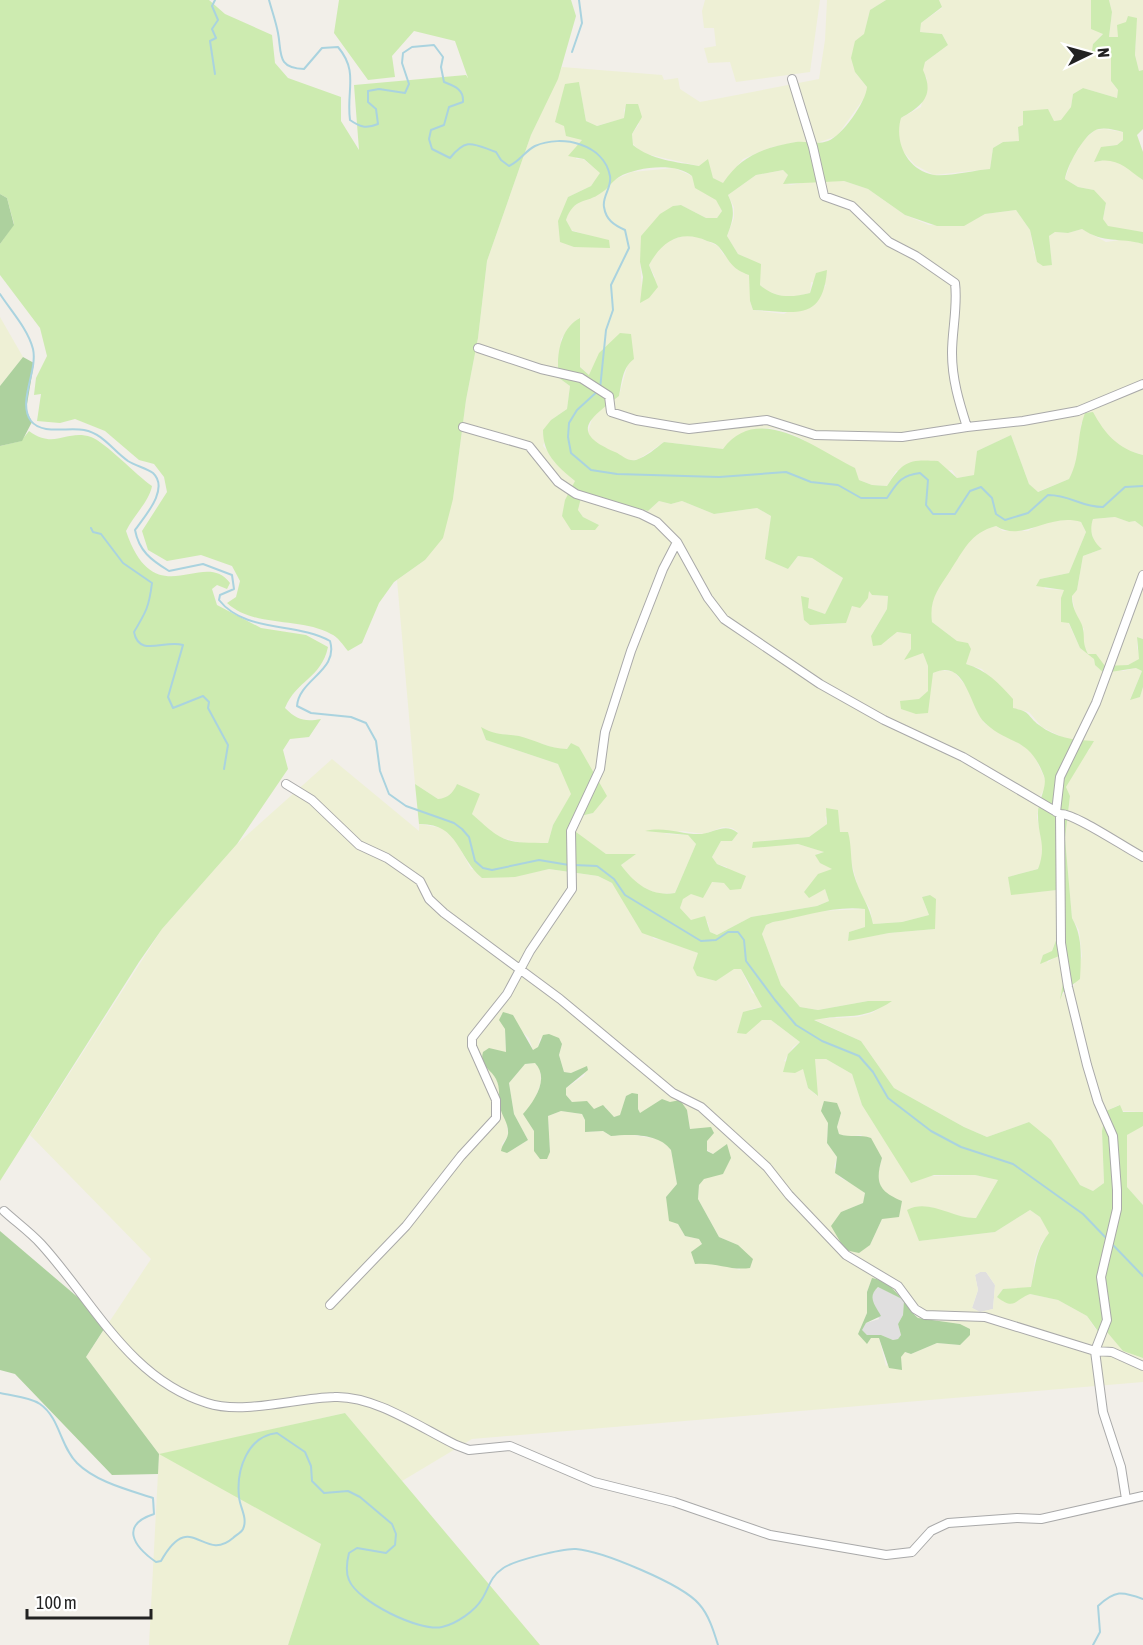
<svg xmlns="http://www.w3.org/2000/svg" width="1143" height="1645" font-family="'Asap Condensed',sans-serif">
  <rect width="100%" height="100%" fill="#f2efe9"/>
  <!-- residential -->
  <path fill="#e0dfdf" d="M980 1272H986L995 1285 993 1309 980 1312 972 1308 978 1290 975 1275Z
    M879 1287 904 1300 903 1315 898 1324 901 1335 898 1339 893 1340 881 1335H867L861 1330 866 1323 879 1319 872 1300 873 1292Z"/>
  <!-- farmland -->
  <path fill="#eef0d5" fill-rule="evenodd" d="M705 0H820L810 72 736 82 730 62 708 63 704 48 716 46 714 28H704L702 11Z
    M827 0H886L870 10 855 72 867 87V94L837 136 817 143 797 142 772 147 743 159 723 184 713 178 710 171 699 166 642 153 633 144 632 134 639 124 624 108 625 118 596 126 586 121 579 82 564 126 582 140 576 159H583L601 173 591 186 568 197 560 242 594 237 571 230 566 220 569 210 585 198 601 193 614 180 632 172 674 168 692 176 696 188 716 199 722 211 717 218H706L681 205 673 206 640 262 642 289 655 277 649 265 657 250 666 242 685 235 698 237 718 246 723 254 750 275V301L753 310 784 314 822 291 826 285 811 282 810 293 797 296 785 297 768 292 760 285 759 274 747 258 738 254 727 236 734 218V207L728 195 756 175 783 170 788 175 784 183 791 185 818 180 844 181 868 189 905 215 929 225 963 226 985 214 1016 210 1030 230 1034 253 1052 265 1049 236 1055 232 1068 233 1082 229 1106 242 1127 239 1143 244V455L1123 449 1104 432 1081 423 1079 459 1069 479 1037 492 1029 484 1011 435 977 451 975 475 957 478 952 470 896 471 887 486 872 485 859 480 801 438 784 430 770 428 758 429 723 449 664 442 639 459 630 461 597 444 589 438 588 432 593 416 619 396 628 363 590 375 580 367 579 318 561 339 559 378 570 386 567 409 551 420 543 446 575 481 562 516 599 525 583 517 578 510 582 494 648 511 659 501 671 504 682 501 714 514 757 508 771 516 766 559 788 569 798 556 812 558 843 578 825 614 808 608 804 620 821 625 845 623 852 606 869 590 872 595 888 596 887 609 871 636 888 640 896 632 912 634V649L905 659 923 652 928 666V688L933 673 940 670 954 672 966 686 984 723 1032 751 1045 779 1046 786 1040 796 1037 817 1044 853 1038 869 1008 877 1036 892 1057 890 1058 935 1047 963 1058 955 1062 962 1064 977 1061 996 1074 986 1082 956 1079 930 1072 918 1065 838 1070 796 1066 787 1083 756 1090 749 1079 740H1068L1042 727 1029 712 1013 708 982 669 965 664 957 641 932 622 930 608 936 588 966 544 982 530 996 526 1003 531H1028L1044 522 1074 519 1081 522 1086 532 1069 573 1040 579 1045 589 1065 590 1068 622 1080 648 1088 654 1081 638 1084 629 1076 618 1072 595 1077 590 1083 556 1102 549 1095 544 1090 528 1093 519 1115 517 1129 522 1135 521 1143 527V639L1137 637V647L1140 659 1128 665 1113 667 1105 666 1094 659 1095 665 1123 671 1136 668 1142 671 1130 699 1140 697 1143 687V1112L1122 1111 1119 1105 1106 1111 1102 1131 1104 1183 1093 1191 1080 1185 1029 1122 987 1137 964 1127 894 1088 861 1041 813 1019 858 1017 872 1013 891 1001H868L818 1010 800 1007 781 985 762 934 766 925 773 922 820 911 865 909V927L849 932 848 940 889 933 935 929 930 895 922 897 929 915 902 922 873 924 870 909 859 892 851 860 840 832 825 816 827 824 809 837 763 841 752 847 798 844 825 852 816 854 833 869 804 892 825 889 829 901 817 906 751 917 717 935 710 932 708 922 691 920 680 908 683 898 711 882 724 883 727 867 717 864 712 857 721 841H732L738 832 732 828 723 827 704 834 682 831 663 834 688 835 696 844 675 893 658 894 634 883 621 865 635 854H606L576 833 575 817 593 813 571 743 567 749H558L517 736 490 733 482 728 486 740 558 764 572 794 553 825 548 843H522L494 836 472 814 475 802 457 784 454 791 445 798 438 799 415 784 397 580 425 560 453 499 466 400 478 338 487 261 531 135 562 67 662 75 664 80 678 78 680 89 700 102 819 79 825 40Z
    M939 0H1091L1092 29 1103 33 1093 44 1097 56 1111 58V81L1118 90 1117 98 1083 88 1073 94 1071 107 1062 120 1023 125 1018 128 1019 141 1003 142 993 148 990 169 934 175 915 165 900 148 898 128 901 118 921 107 927 79 922 70 925 62 948 45 942 34 920 32 921 23 942 8Z
    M1109 0H1143V70L1139 71 1135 55 1136 40 1126 22 1119 37H1109L1112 12Z
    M1105 129 1123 132V140L1117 145 1108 146 1095 162 1109 159 1122 163 1143 180V232L1108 227 1103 219 1106 204 1094 190 1078 187 1065 179 1072 159 1084 140 1095 130Z
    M0 317 23 357 0 386Z
    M332 759 419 831V824L442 828 455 839 471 869 508 877 549 869 598 876 612 883 654 939 666 940 698 953 697 976 716 981 734 968 741 969 752 993 759 996 763 1007 751 1009 755 1025 762 1020H771L800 1042 793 1047 784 1061 803 1068 808 1088 817 1096 814 1059H826L852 1074 862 1105 885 1141 927 1176 975 1175 998 1180 976 1218H966L930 1207 908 1210 919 1241 995 1232 1030 1210 1040 1217 1050 1233 1042 1242 1035 1259 1031 1288 1003 1289 997 1297 1030 1294 1058 1300 1087 1316 1096 1330 1107 1331 1123 1351 1143 1358V1382L472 1439 402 1481 345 1413 161 1454 321 1544 288 1645H149L159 1454 86 1357 151 1259 30 1135 162 929 237 844ZM513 1015 519 1029 529 1038 533 1050 538 1047 540 1038 562 1044 559 1055 564 1072 571 1073 587 1067 584 1076 566 1088V1095L572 1102 594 1109 606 1107 608 1114 613 1117 620 1116 626 1096 638 1094V1109L640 1114 662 1099 687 1110 690 1129H699L707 1141V1150L713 1154 728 1145 699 1184 698 1199 719 1237 738 1245 740 1270 712 1262 699 1239 685 1236 678 1224 666 1197 677 1184 671 1150 667 1144 657 1139 628 1134 611 1136 603 1131 585 1132V1120L582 1114 561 1111 548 1116 550 1152 535 1151 534 1131 524 1114 534 1101 541 1083 540 1068 535 1063 525 1064 509 1083 514 1114 528 1140 507 1153 502 1144 508 1136 507 1123 500 1107 501 1094 496 1077 506 1052 505 1029ZM841 1113 837 1127 839 1134 848 1137 861 1135 882 1158 878 1173 880 1187 888 1195 882 1219 870 1245 841 1212 863 1203 865 1193 853 1184 840 1178 834 1167 837 1157 827 1143 828 1123ZM980 1272H986L995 1285 993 1309 980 1312 972 1308 978 1290 975 1275ZM872 1278 879 1279 902 1296 918 1318 960 1324V1345L937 1343 911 1354 904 1352 886 1366 879 1338H871L858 1334 867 1313V1292Z
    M1140 1126H1143V1205L1127 1187V1135Z"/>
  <!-- grass -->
  <path fill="#cdebb0" d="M0 0H209L225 14 272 35 275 63 288 78 341 97V121L359 150 354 85 466 75 468 78 455 41 414 31 392 56 395 77 368 80 334 33 339 0H571L576 16 558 79 531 135 487 261 478 338 466 400 453 499 443 538 425 560 394 582 379 603 362 643 348 651C343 645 338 637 331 634 300 617 254 628 227 603L236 597 240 581 232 566 201 555 167 561 148 550 142 531 167 492 164 477 154 464 139 460 105 431 75 419 60 423 37 421 41 394 34 395 36 378 47 356 40 328 0 275V244L14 224 7 198 0 194Z
    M886 0H939L942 7 921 23 920 32 942 34 948 45 925 62 923 70C935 96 922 106 901 118 894 142 907 170 934 175 948 177 975 170 990 169L993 148 1003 142 1019 141 1018 127 1023 125V111L1048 109 1054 121 1061 120 1071 107 1073 94 1083 88 1117 98 1118 90 1111 81V58L1097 56 1092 51 1093 44 1103 34 1091 29V0H1109L1112 12 1109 37H1118L1117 25 1126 22 1128 16 1137 18 1135 55 1139 71 1143 70V129L1137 135 1143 152V180C1126 168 1116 156 1094 162L1101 147 1117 145 1123 140V132C1114 130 1102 126 1094 131 1083 137 1067 166 1065 179L1078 187 1094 190 1106 203 1103 219 1108 226 1143 232V244C1119 237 1104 244 1082 229L1068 233 1055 232 1049 236 1052 265 1043 266 1037 262 1030 230 1016 210 985 214 964 226H937L905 215 868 189 844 181 783 184 788 175 783 170 756 175 728 195C736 211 733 220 727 236L738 254 761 264 760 285C775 298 790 298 810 293L816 273 827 270C823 324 792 311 753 310L750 301 749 275C730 268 731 262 719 247 717 244 711 242 707 241 681 229 662 241 649 265L658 287 649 298 640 303 643 277 640 262 641 236 660 214 673 206 681 205 706 218H717L722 211 716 200 695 188 692 176C675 162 637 167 619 177 612 181 608 189 601 193 586 204 574 197 566 220L572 231 609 240 610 248 574 247 560 242 558 221 568 197 591 186 600 173 584 159 568 156 582 140 566 136 564 126 555 122 565 84 579 82 586 121 597 126 624 118 626 104H638L642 117 632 134 633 145C651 160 677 162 699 166L708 159 713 178 723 183C742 155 763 148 796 142 807 141 817 145 828 141 842 136 866 102 867 87L855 72 851 58 855 41 864 34 870 10Z
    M580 318V367L589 375 599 353 620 333 631 334 634 359C622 368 622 382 619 396 589 419 569 432 615 452 622 455 628 462 636 460 646 457 656 448 664 442L723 449C758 401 818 450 855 468L859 480 872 485 887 486C903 461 909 459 938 461L957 478 974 475 977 451 1011 435 1029 484 1038 492 1069 479C1081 457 1076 437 1085 413L1093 412C1105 434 1118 449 1143 455V527L1135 521 1129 522 1115 517 1093 519C1089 531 1092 541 1102 549L1083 556 1077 590 1072 596C1072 613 1082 620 1083 629 1085 640 1082 641 1088 654H1096L1105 666 1128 665 1139 659 1137 637 1143 639V687L1140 697 1130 700 1142 671 1136 668 1104 673 1095 665 1094 659 1080 648 1069 623 1061 622V598L1064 590 1036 586 1040 579 1069 573 1086 532 1081 522C1049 512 1023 543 996 526 970 533 964 550 950 571 938 589 929 600 932 622L957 641 968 643 971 649 966 664C986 670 999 683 1013 699V708C1032 712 1026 715 1039 725 1056 738 1073 740 1094 741L1066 787 1070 796 1065 838 1072 918C1083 937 1081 958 1080 979L1063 992 1060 1000 1064 977 1059 956 1040 964 1043 955 1052 951 1058 935 1057 890 1011 895 1008 877 1038 869C1047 845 1038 838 1038 815 1037 802 1048 787 1044 776 1028 735 1011 747 985 723 969 708 967 657 933 673L928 713 916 714 901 709 900 701 919 699 928 691V666L923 653 904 660 911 649V634L897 632 881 645 873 646 871 636 887 609 888 596 872 595 869 591 868 598 860 608 852 606 846 623 810 625 804 620 801 596 809 598 808 608 825 614 843 578 812 558 798 556 788 569 765 559 771 516 757 508 714 514 682 501 671 504 659 501 648 511 582 494 578 510 583 517 599 525 595 530H571L562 516 565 500 575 481C556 465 543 454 543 430L551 420 567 409 570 386 559 378C556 358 559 329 580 318Z
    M29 431C55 450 66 429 91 437 105 442 136 475 152 486 149 502 133 516 126 531 155 617 203 547 230 583L227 589 217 585 212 589 217 605 261 628 306 635 328 647C321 679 296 680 285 708 297 720 305 722 321 719L309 737 290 739 283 750 288 769 237 844 162 929 139 962 0 1181V446L21 441Z
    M481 727C494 735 505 734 519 736 535 740 550 749 567 749L571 743 579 747 607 796 593 813 576 817V832L606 854H636L621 865C634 883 651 897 675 893L696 844 688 835 645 831C666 826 682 835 702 834 716 832 725 823 738 833L732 841H721L712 857 717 864 746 876 741 889 730 890 724 883 712 882 703 898 691 894 683 899 680 908 691 920 705 916 710 932 717 935 751 917 817 906 829 901 825 889 809 898 804 892 818 874 832 869 820 863 815 855 824 852 798 844 752 848 753 842 809 837 827 824 826 808 838 810 840 832H848C852 846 850 861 854 875 859 893 870 906 873 924L902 922 929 915 922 897 930 895 936 899 935 929 889 933 848 941 849 932 865 927V909C834 905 803 917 773 922L766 925 762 934 781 985 800 1007 818 1010 868 1001H892C861 1022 847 1013 814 1020L861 1041 894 1088 964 1127 987 1137 1029 1122 1051 1140 1080 1185 1093 1191 1104 1183 1102 1131 1106 1111 1120 1105 1123 1112H1143V1126L1127 1135V1187L1143 1205V1358L1123 1351 1107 1332 1102 1337 1087 1316 1058 1300 1030 1294C1014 1300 1015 1311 997 1297L1003 1289 1031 1287C1035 1267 1036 1249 1049 1233L1040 1217 1030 1210 995 1232 919 1241 907 1210C929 1198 953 1219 976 1218L998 1180 975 1175H934L911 1183 862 1105 852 1074 826 1059H815L818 1096 808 1088 803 1069 795 1073 783 1072 788 1054 800 1042 771 1020H762L746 1034 737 1033 743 1012 762 1007 741 969H734L716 981 697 976 693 968 698 953 642 933 612 883 598 876 549 869 515 877 482 878C457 857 459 823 419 824L415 784 438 799C448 798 453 793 457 784L480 794 472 814C504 843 505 843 548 843L553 825 571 794 558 764 486 740Z
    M345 1413 540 1645H288L321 1544 159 1454Z"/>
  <!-- forest -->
  <path fill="#add19e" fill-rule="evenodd" d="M0 194 7 198 14 225 0 244Z
    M23 357 34 363 26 410 32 422 22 441 0 446V386Z
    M503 1012 513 1015 533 1050 538 1047 543 1035 549 1034 559 1038 562 1044 559 1055 564 1072 571 1073 587 1066 588 1070 566 1088V1095L572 1102 587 1101 594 1109 603 1105 614 1117 620 1115 626 1096 632 1093 638 1094V1109L640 1113 662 1099 670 1102 680 1100 687 1110 690 1129 711 1127 714 1133 707 1141V1151L713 1154 727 1144 731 1158 723 1174 704 1179 699 1185 698 1199 719 1237 738 1245 753 1259 750 1268C731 1271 716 1262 695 1264L691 1252 702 1244 699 1239 685 1236 678 1224 669 1221 666 1197 677 1184 671 1150C659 1133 629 1134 611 1136L603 1131 585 1132V1120L582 1114 561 1111 548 1116 550 1152 547 1159H540L534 1151V1131L523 1114C534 1101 550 1079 535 1063L525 1064 509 1083 514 1114 528 1140 507 1153 501 1151C502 1144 507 1140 508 1134 509 1123 502 1117 500 1107 498 1098 501 1089 496 1079 491 1069 479 1066 483 1052L489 1048 506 1052 505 1029 499 1020Z
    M824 1101 837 1103 841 1113 837 1127 839 1134C850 1138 860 1134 871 1138L882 1158C875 1182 878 1191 902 1201L899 1217 882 1219 870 1245 859 1253 845 1250 831 1226 841 1212 863 1203 865 1193 835 1173 837 1157 827 1143 828 1123 821 1111Z
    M0 1231 108 1323 86 1357 159 1454 158 1474 112 1475 15 1374 0 1370Z
    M872 1278C893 1280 904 1305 918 1318L960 1324 970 1329V1335L960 1345 937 1343 911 1354 905 1352 901 1357 902 1370 889 1368 879 1338H871L867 1344 858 1334 867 1313V1292ZM878 1287 904 1300 903 1315 898 1324 901 1335 898 1339 893 1340 881 1335H867L862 1330 866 1323 881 1316C875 1305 867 1297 878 1287Z"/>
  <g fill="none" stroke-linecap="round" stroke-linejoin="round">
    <!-- stream -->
    <path stroke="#aad3df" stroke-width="2" d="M215 0 212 6 218 20 212 29 216 38 210 41 215 74
      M269 0C272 11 276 22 278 33 282 53 276 68 304 69L322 48 338 47C359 72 346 90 350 120 360 127 366 129 378 124L376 109 368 102V91L379 89 405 93 409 84 402 63 403 53 412 47 434 45 443 57 441 67 444 82C454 86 464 89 463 102L449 107 444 125 431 130 429 139 432 149 450 158C467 137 473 144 496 152L501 160 509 166C520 161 525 151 535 146 562 134 604 144 610 176 612 188 602 196 604 207 606 220 614 225 625 230L629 248 611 285 613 310 606 330 600 389 577 410 569 423 568 437 571 453 591 470 617 474 719 477 786 472 811 482 838 485 861 498H887C897 483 901 475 920 473L928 480 926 505 933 514H955L970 491 981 487 992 498 996 514 1005 520 1028 513 1048 495C1071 495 1080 507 1103 507L1125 487 1143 486
      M572 52 582 23 579 0
      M0 294C11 311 28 329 33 349 38 371 17 402 31 421 42 435 68 427 84 430 104 434 112 450 128 461 136 466 146 468 153 473 170 489 144 517 135 530 139 551 151 560 169 571L203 564 232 575 234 589 220 595 219 600C245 633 296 622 330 641 339 671 299 679 297 706L311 713 351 717 366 723 376 741 380 771 389 794 406 806 454 823 462 829 469 837 475 861 483 868 492 870 539 860 569 865
      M91 528 93 532 101 534 123 563 152 583C149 607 146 612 134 632 139 658 165 639 183 645L168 697 173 708 203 696 209 702 208 708 228 745 224 769
      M574 865 597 866 614 879 625 895 701 941 716 940 728 932H738L744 940 746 961 775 1000 796 1025 822 1041 859 1056 873 1072 888 1098 931 1131 961 1147 1013 1164 1083 1214 1108 1240
      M1112 1244 1143 1276
      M0 1393C12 1396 30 1397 40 1404 60 1418 60 1446 77 1463 96 1482 129 1490 153 1498L154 1514C120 1525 133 1546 156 1562L161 1561C191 1507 203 1564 233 1538 236 1535 241 1533 243 1529 248 1518 240 1508 239 1497 236 1469 248 1436 277 1433L305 1452 311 1466 312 1481 324 1493 348 1491 360 1497 392 1524 396 1534 395 1545 386 1553 357 1548 349 1553C347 1561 345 1571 349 1580 357 1601 419 1632 442 1627 456 1624 475 1611 482 1599 489 1588 490 1577 502 1569 511 1561 564 1548 576 1549 602 1551 682 1584 699 1604 709 1615 714 1632 718 1645
      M1093 1645 1100 1632 1098 1606C1115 1590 1122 1591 1143 1599"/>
    <!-- street casing -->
    <g stroke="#a9a9a9" stroke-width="10">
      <path id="street" d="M792 79 813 147 824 196 852 206 889 242 916 256 955 283C958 306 952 330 952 353 952 379 959 402 967 427
        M478 348 541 369 581 378 609 396 611 412 636 420 689 429 767 420 815 435 902 437 967 427 1023 421 1078 411 1143 384
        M463 427 529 446 558 482 576 494 641 514 657 522 677 542 708 598 724 619 820 684 884 720 963 757 1060 814C1073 812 1127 849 1143 857
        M286 784 312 800 359 845 387 858 420 881 429 899 444 913 560 999 673 1093 701 1107 767 1167 789 1195 846 1255 898 1286 915 1309 925 1315 985 1317 1095 1351 1103 1412 1121 1467 1126 1499
        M1056 812 1060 777 1096 703 1143 575
        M1060 814 1061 943 1068 987 1087 1065 1098 1102 1113 1136 1117 1190V1209L1101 1277 1107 1320 1095 1351 1112 1352 1143 1366
        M4 1211C16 1222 30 1232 41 1244 93 1301 129 1379 207 1403 243 1415 296 1398 334 1397 374 1395 421 1428 456 1445L469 1450 510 1446 594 1482 674 1502 770 1535 886 1555 912 1552 931 1531 948 1523 1017 1518 1041 1519 1143 1496
        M330 1305 406 1226 461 1156 496 1118V1100L472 1046V1038L507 994 530 951 572 889 571 831 600 769 605 732 631 651 663 569 677 542"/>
    </g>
    <!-- street -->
    <use href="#street" stroke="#fff" stroke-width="8"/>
  </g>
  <!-- north arrow -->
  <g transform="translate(1089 54) rotate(85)" stroke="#ffffff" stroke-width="4.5" paint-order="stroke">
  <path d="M0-4.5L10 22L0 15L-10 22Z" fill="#222222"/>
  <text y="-9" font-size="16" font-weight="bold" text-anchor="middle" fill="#222222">N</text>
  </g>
  <!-- scale -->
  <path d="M27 1609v9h124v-9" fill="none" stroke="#222222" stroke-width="3"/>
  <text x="36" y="1609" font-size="18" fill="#222222" stroke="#ffffff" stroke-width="4.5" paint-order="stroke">100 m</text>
</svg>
